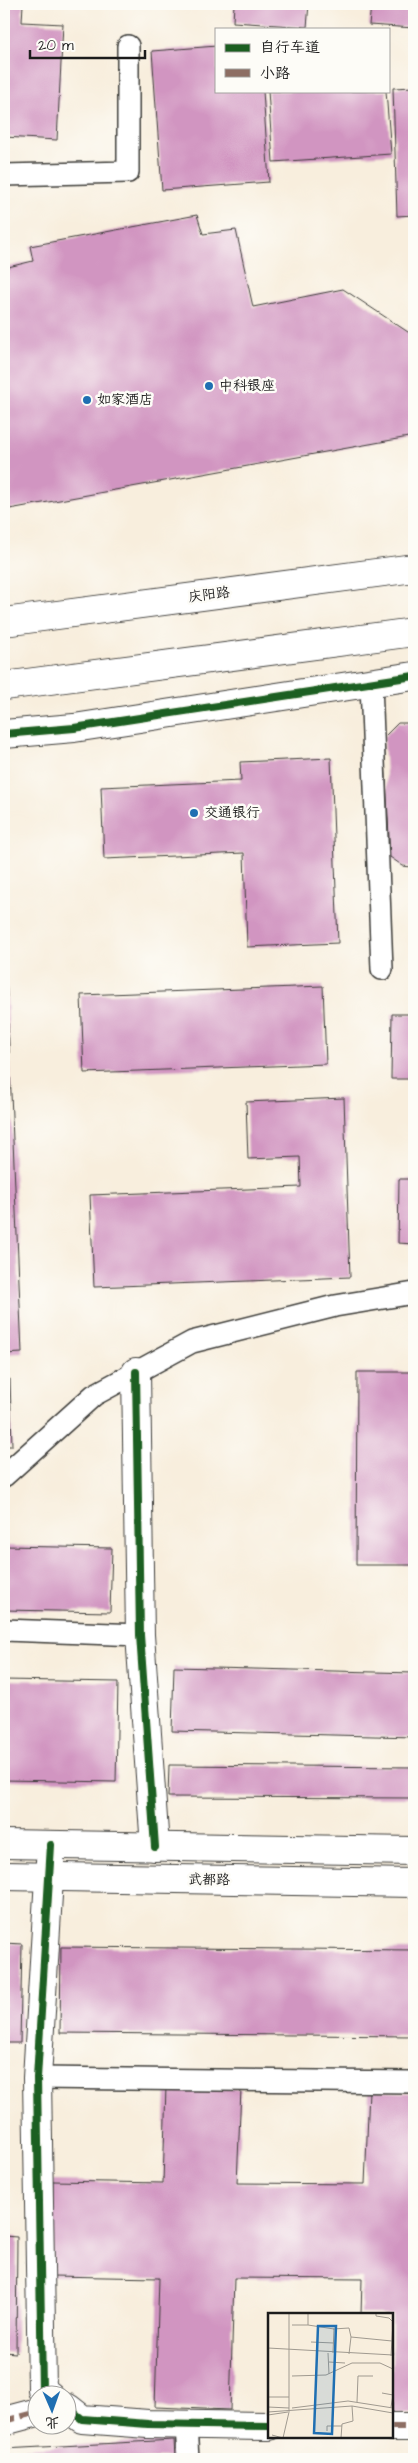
<svg xmlns="http://www.w3.org/2000/svg" width="418" height="2463" font-family="'Architects Daughter','LXGW WenKai TC',sans-serif">
  <rect width="100%" height="100%" fill="#fdfcf7"/>
  <filter id="ink" filterUnits="userSpaceOnUse"><feTurbulence type="fractalNoise" baseFrequency=".02" numOctaves="2"/><feDisplacementMap in="SourceGraphic" scale="10" xChannelSelector="R" yChannelSelector="G"/><feConvolveMatrix kernelMatrix="1 2 1 2 8 2 1 2 1" color-interpolation-filters="sRGB"/></filter>
  <filter id="wash" filterUnits="userSpaceOnUse"><feTurbulence type="fractalNoise" baseFrequency=".0096" numOctaves="4" result="noise"/><feDisplacementMap in="SourceGraphic" scale="20" xChannelSelector="R" yChannelSelector="G"/><feGaussianBlur stdDeviation="1.12" result="paint"/><feColorMatrix in="noise" values="0 0 0 0 0 0 0 0 0 0 0 0 0 0 0 0 0 1.4 0 .05"/><feComposite in="paint" operator="in"/></filter>
  <g filter="url(#wash)">
    <rect width="100%" height="100%" fill="#f8eedd"/>
    <g id="blocks">
      <!-- building -->
      <path fill="#d195c1" d="M4 4H23L22 22 63 24 57 140 4 137Z
        M234 4H309L307 27 233 22Z
        M371 4H414V28L369 25Z
        M217 46V91H263L269 182 162 190 152 51Z
        M414 87V215L397 216 393 88Z
        M268 91H386L391 154 273 162Z
        M197 215 203 234 236 230 253 307 343 289 414 336V436L4 510V268L33 261 30 246Z
        M398 723H414V866L411 867 403 866 390 857 384 737Z
        M331 758 338 943 247 947 244 853 104 859 101 787 241 781 240 762Z
        M4 927 22 1353 4 1354Z
        M323 986 326 1064 84 1073 81 995Z
        M392 1014H414V1079H391Z
        M344 1098 350 1277 94 1287 90 1195 301 1187 300 1157 248 1159 246 1102Z
        M399 1179H414V1244L398 1243Z
        M357 1372H414V1565H356Z
        M10 1379 12 1446H4V1380Z
        M4 1546 112 1548 110 1612 4 1610Z
        M174 1667 414 1673V1737L172 1731Z
        M4 1680 118 1682 116 1782 4 1780Z
        M169 1765 414 1767V1798L168 1797Z
        M4 1943 22 1944 20 2043H4Z
        M61 1947 414 1950V2036L60 2033Z
        M166 2086 241 2089 237 2183 365 2184 369 2091 414 2093V2414L392 2413V2314H361L362 2279 234 2278 230 2410 155 2407 159 2278 52 2276 53 2181 163 2183Z
        M4 2236 17 2237 16 2353 4 2352Z
        M174 2440 175 2459H4V2449Z"/>
    </g>
  </g>
  <g filter="url(#ink)">
    <use href="#blocks" fill-opacity="0" stroke="#3d3c39" stroke-width="1"/>
    <g fill="none" stroke-linecap="round" stroke-linejoin="round">
      <!-- lane casing -->
      <g stroke="#3d3c39" stroke-width="24">
        <path id="lane" d="M4 175 128 172V46
          M371 683 382 969
          M4 1476 94 1395 192 1342 335 1306 414 1293
          M4 1630 140 1635
          M37 2078 414 2082
          M186 2425 188 2459"/>
      </g>
      <!-- street casing -->
      <g stroke="#3d3c39" stroke-width="30">
        <path id="street" d="M4 734 74 728 414 676
          M136 1372 140 1635 155 1847
          M50 2396 42 2390 37 2078 51 1845
          M68 2408 82 2419 148 2424 269 2426
          M4 2421 38 2412
          M392 2427H414"/>
      </g>
      <!-- secondary casing -->
      <g stroke="#3d3c39" stroke-width="30">
        <path id="secondary" d="M4 1844 414 1851
          M4 1876 414 1883"/>
      </g>
      <!-- primary casing -->
      <g stroke="#3d3c39" stroke-width="30">
        <path id="primary" d="M4 622 414 568
          M4 686 414 632"/>
      </g>
      <!-- lane -->
      <use href="#lane" stroke="#fff" stroke-width="21"/>
      <!-- street -->
      <use href="#street" stroke="#fff" stroke-width="28"/>
      <!-- secondary -->
      <use href="#secondary" stroke="#fff" stroke-width="28"/>
      <!-- primary -->
      <use href="#primary" stroke="#fff" stroke-width="28"/>
      <!-- quiet -->
      <path stroke="#8d6e63" stroke-width="6" stroke-dasharray="12 6" stroke-linecap="butt" d="M4 2421 38 2412
        M392 2427H414"/>
      <!-- cycleway casing -->
      <g stroke="#fdfcf7" stroke-width="11">
        <path id="cycleway" d="M4 734 74 728 414 676
          M136 1372 140 1635 155 1847
          M50 2396 42 2390 37 2078 51 1845
          M68 2408 82 2419 148 2424 269 2426"/>
      </g>
      <!-- cycleway -->
      <use href="#cycleway" stroke="#1b5e20" stroke-width="8"/>
    </g>
  </g>
  <!-- markers -->
  <g fill="#1f6fb2" stroke="#fdfcf7" stroke-width="2">
    <circle cx="209" cy="386" r="5"/>
    <circle cx="87" cy="400" r="5"/>
    <circle cx="194" cy="813" r="5"/>
  </g>
  <g text-anchor="middle" dominant-baseline="central" stroke-width="5" stroke-linejoin="round" paint-order="stroke">
    <!-- poi labels -->
    <g font-size="14" fill="#1c1c1c" stroke="#fdfcf7" text-anchor="start">
      <text x="219" y="386">中科银座</text>
      <text x="97" y="400">如家酒店</text>
      <text x="204" y="813">交通银行</text>
    </g>
    <!-- street labels -->
    <g font-size="14" fill="#1c1c1c" stroke="#fdfcf7">
      <text transform="translate(209 595) rotate(-7)">庆阳路</text>
      <text transform="translate(209 1880) rotate(1)">武都路</text>
    </g>
  </g>
  <!-- overview -->
  <g transform="translate(268 2313)">
    <rect width="125" height="125" fill="#f8eedd"/>
    <path fill="none" stroke="#a09a90" stroke-width="1" d="M21 0V99M108 0V3L121 5 125 9M24 12H40V0M40 12 66 16 65 40M65 16 81 15 83 24 124 28M43 29 66 30M0 35 125 42M60 40 61 61M81 41 83 24M123 43 125 9M61 49 77 50M24 63 58 62 84 50H112L125 56M114 80 125 82 123 94M0 84H21M89 89 90 63H105M0 94 21 95M24 95 80 88 125 95M0 99 84 93 125 100M0 102 20 99M59 118V113H74M4 122 15 125 21 99M73 125 74 111 85 108 84 93"/>
    <path fill="#1f6fb2" fill-opacity="0.15" stroke="#1f6fb2" stroke-width="2.5" d="M50 13H68L64 121 46 120Z"/>
    <rect width="125" height="125" fill="none" stroke="#1c1c1c" stroke-width="2.5"/>
  </g>
  <!-- margin -->
  <rect width="418" height="2463" fill="none" stroke="#fdfcf7" stroke-width="20"/>
  <!-- legend -->
  <rect x="215" y="28" width="175" height="65" fill="#fdfcf7" stroke="#a3a29f"/>
  <rect x="225" y="44" width="25" height="8" fill="#1b5e20" stroke="#a3a29f"/>
  <text x="260" y="52" font-size="15" fill="#1c1c1c">自行车道</text>
  <rect x="225" y="69" width="25" height="8" fill="#8d6e63" stroke="#a3a29f"/>
  <text x="260" y="78" font-size="15" fill="#1c1c1c">小路</text>
  <!-- north arrow -->
  <g transform="translate(52 2410) rotate(178)"><circle r="24" fill="#fdfcf7" stroke="#a3a29f"/>
  <path d="M0-4L9 19L0 12L-9 19Z" fill="#1f6fb2"/>
  <text y="-8" font-size="14" font-weight="bold" text-anchor="middle" fill="#1c1c1c">北</text>
  </g>
  <!-- scale -->
  <path d="M30 50v8h115v-8" fill="none" stroke="#1c1c1c" stroke-width="2.5"/>
  <text x="38" y="50" font-size="15" fill="#1c1c1c" stroke="#fdfcf7" stroke-width="4" paint-order="stroke">20 m</text>
</svg>
